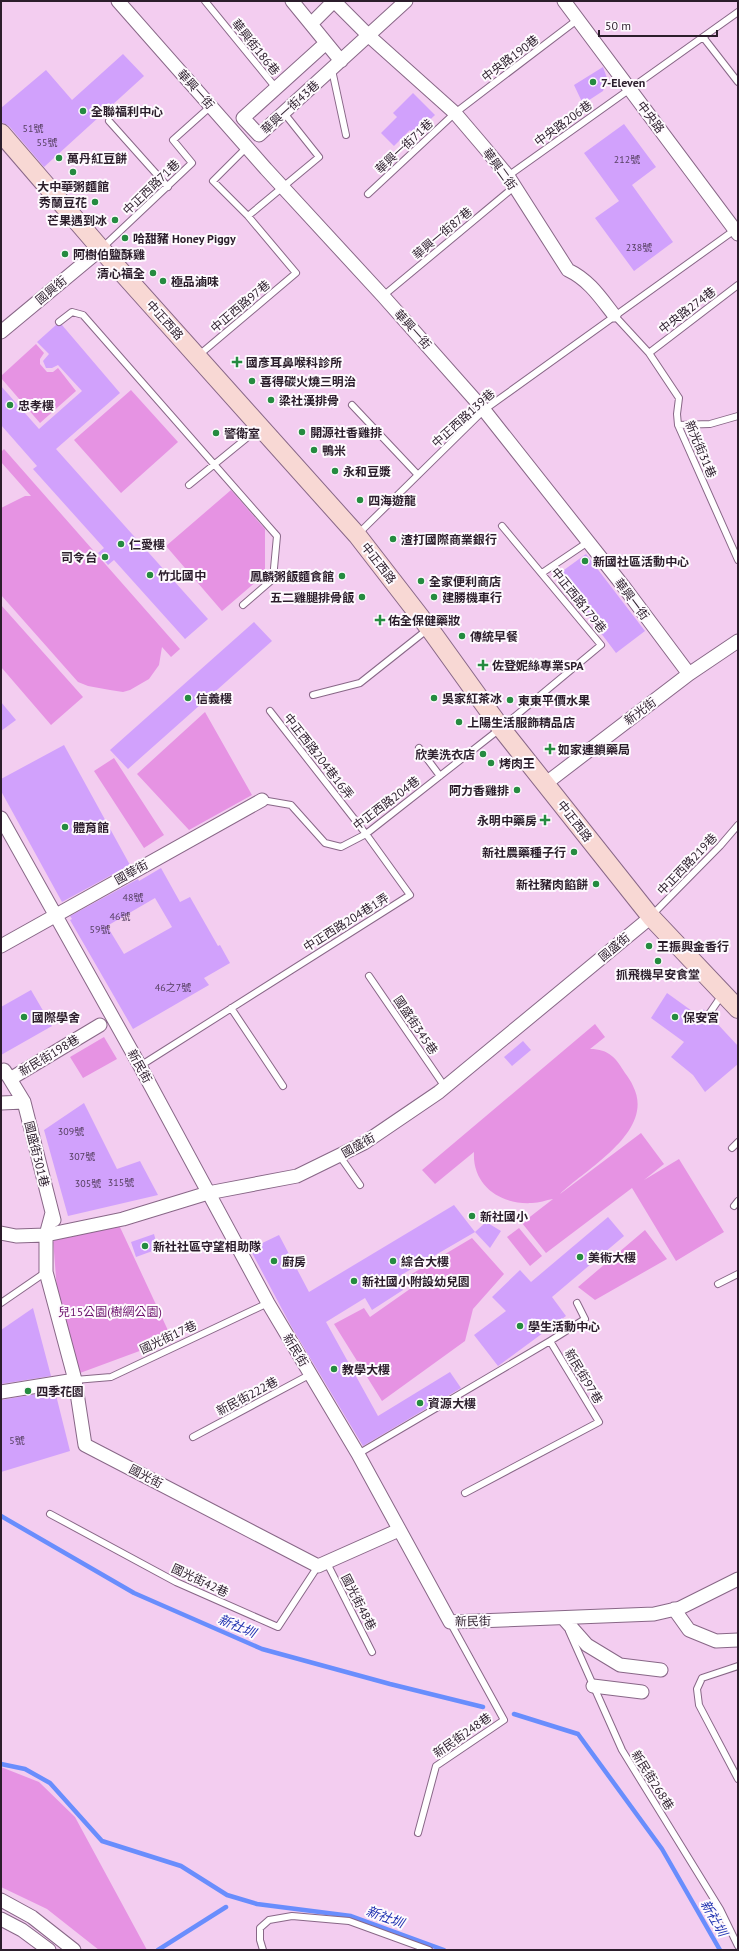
<svg xmlns="http://www.w3.org/2000/svg" width="739" height="1951" font-family="'PT Sans','Noto Sans TC',sans-serif">
  <rect width="100%" height="100%" fill="#f3cdf0"/>
  <!-- green -->
  <path fill="#e693e3" d="M36 344 44 353 40 359V364L47 372H53L58 368 76 391 40 423 1 378V376Z
    M131 390 178 442 121 493 74 440Z
    M4 449 180 649 171 657 162 647 159 665 149 679 130 690 123 692 110 690 88 686 78 682 1 595V508L25 496H31L1 462V452Z
    M231 490 265 529V574L222 611 166 546Z
    M1 605 83 697 51 725 1 667Z
    M205 712 252 795 189 830 137 774Z
    M114 758 164 835 144 848 94 771Z
    M595 1024 605 1037 590 1049C609 1049 616 1058 625 1073 628 1077 631 1081 633 1086 656 1131 587 1168 560 1194L641 1133 664 1164 644 1180 679 1159 724 1232 676 1261 632 1188 546 1253 522 1223 553 1199C546 1200 539 1203 532 1203 500 1205 472 1185 474 1152L435 1184 422 1170Z
    M104 1037 117 1059 83 1078 70 1057Z
    M119 1225 172 1339 80 1373 57 1290 53 1239Z
    M519 1228 542 1256 530 1266 507 1237Z
    M645 1230 667 1259 595 1300 578 1287Z
    M472 1238 504 1274 473 1309 465 1341 382 1401 334 1324 364 1308 370 1317 417 1284 410 1275Z
    M1 1767 39 1782 75 1817 147 1950H99L47 1909 1 1887Z"/>
  <g fill="none" stroke-linecap="round" stroke-linejoin="round">
    <!-- stream -->
    <path stroke="#698dfd" stroke-width="4.5" d="M1 1516 134 1593 262 1649 390 1684 483 1707
      M514 1714 578 1734 662 1849 720 1950
      M1 1764 25 1769 50 1783 102 1841 181 1866 227 1895 257 1904 351 1916 444 1950
      M158 1950 226 1907"/>
  </g>
  <!-- building -->
  <path fill="#d1a1fc" fill-rule="evenodd" d="M123 54 144 76 44 167 9 126 1 122V108L46 70 72 100Z
    M603 67 607 78 603 91 583 104 574 85Z
    M413 93 435 115 414 135 410 130 394 146 381 133 397 117 393 113Z
    M624 124 656 167 632 185 673 242 634 271 595 218 619 201 584 153Z
    M56 325H62L120 393 56 449 208 619 185 639 114 560 108 565 98 553 104 548 33 469 37 466 1 425V386L39 429 82 391 58 365 52 368H46L43 361 49 354 37 342Z
    M586 554 645 631 616 653 557 575Z
    M254 622 272 641 128 769 110 750Z
    M1 702 16 720 1 731Z
    M64 745 130 865 62 902 1 791V779Z
    M161 868 180 902 190 897 218 946 220 945 230 963 204 978 209 985 133 1029 70 920 72 919 70 916 138 879 139 881ZM155 898 172 927 124 954 107 926Z
    M31 990 52 1026 1 1055V1007Z
    M667 993 699 1016 704 1009 706 1017 712 1018 738 1046V1064L705 1092 693 1075 671 1057 684 1042 651 1018Z
    M523 1041 531 1050 512 1066 504 1057Z
    M84 1103 117 1169 140 1161 158 1195 68 1216 44 1130Z
    M454 1205 475 1232 396 1278 403 1290 372 1310 365 1298 326 1322 378 1416 450 1372 461 1388 363 1446 291 1326 250 1249 279 1235 309 1292Z
    M608 1217 624 1236 552 1297 566 1316 498 1366 474 1335 506 1311 492 1297 520 1270 531 1282Z
    M486 1222 501 1231 490 1248 475 1232Z
    M154 1234 158 1249 136 1257 131 1242Z
    M33 1308 51 1376 1 1384V1330Z
    M55 1391 70 1451 1 1472V1400Z"/>
  <g fill="none" stroke-linecap="round" stroke-linejoin="round">
    <!-- lane casing -->
    <g stroke="#886787" stroke-width="8">
      <path id="lane" d="M205 1 276 88
        M703 37 738 82
        M332 70 346 135
        M109 121 168 187
        M247 147 213 181 248 216
        M508 176 738 12
        M368 194 455 113 577 20
        M102 248 192 163 173 140 211 106
        M383 296 514 187
        M614 315 649 353 679 398 677 414 678 425 738 560
        M59 322 72 312 83 315 277 536 273 579 243 605
        M649 353 738 285
        M199 355 296 273 248 216 319 157 284 113
        M352 405 418 475
        M678 425 710 424 738 416
        M189 485 259 428
        M358 534 484 410 736 229
        M542 573 588 542
        M313 695 360 683 428 629
        M419 748 440 776
        M262 800 291 805 325 843 341 847 366 834 501 728 601 645 502 526
        M652 915 720 846 738 825
        M369 976 445 1087
        M231 1008 283 1086
        M709 1014 722 995
        M140 1066 410 895 366 834 270 711
        M732 1148 738 1142
        M339 1155 360 1185
        M734 1206 738 1201
        M718 1284 738 1274
        M1 1303 46 1272
        M550 1341 585 1319 577 1303
        M75 1380 111 1377 268 1303
        M193 1437 311 1374
        M358 1454 550 1341 599 1422 465 1493
        M50 1514 176 1582 278 1627 318 1566
        M327 1563 372 1652
        M569 1631 622 1750 720 1909 738 1946
        M738 1666 702 1678 697 1689 699 1705 738 1779
        M418 1833 436 1766 504 1720 450 1622
        M263 1950 260 1940V1928L269 1920 292 1916 349 1921 429 1950"/>
    </g>
    <!-- street casing -->
    <g stroke="#886787" stroke-width="15">
      <path id="street" d="M118 1 266 169 383 296 484 410 624 587 689 674
        M292 1 341 61
        M334 1 369 36 455 113 484 147 508 176 568 270C589 280 600 297 614 315
        M564 1 738 234
        M311 24 334 1
        M326 43 243 118 259 135 406 1
        M1 332 101 249
        M545 784 689 674 738 641
        M1 818 140 1066 268 1303 358 1454 450 1622 654 1614 680 1608 738 1579
        M1 946 262 800
        M1 1072 4 1070 10 1079 100 1025
        M10 1079 24 1102 54 1220
        M1 1103 24 1102
        M52 1213 46 1235V1272L75 1380 85 1445 318 1566 399 1530
        M1 1233 16 1236 46 1235 123 1219 208 1193 297 1176 346 1152 364 1143 439 1092 651 917
        M1 1392 75 1380
        M674 1609 689 1630 716 1641 738 1640
        M564 1619 587 1645 620 1665 661 1670
        M593 1686 642 1692
        M1 1900 32 1917 74 1950
        M1 1919 22 1930 49 1950"/>
    </g>
    <!-- secondary casing -->
    <g stroke="#886787" stroke-width="20">
      <path id="secondary" d="M1 133 101 249 357 535 432 632 501 728 651 917 738 1009"/>
    </g>
    <!-- lane -->
    <use href="#lane" stroke="#fff" stroke-width="6"/>
    <!-- street -->
    <use href="#street" stroke="#fff" stroke-width="13"/>
    <!-- secondary -->
    <use href="#secondary" stroke="#f8d8d4" stroke-width="18"/>
  </g>
  <!-- markers -->
  <g fill="#258b40" stroke="#fefafe" stroke-width="1.5">
    <circle cx="593" cy="82" r="4"/>
    <circle cx="83" cy="111" r="4"/>
    <circle cx="59" cy="158" r="4"/>
    <circle cx="73" cy="172" r="4"/>
    <circle cx="95" cy="202" r="4"/>
    <circle cx="115" cy="220" r="4"/>
    <circle cx="125" cy="238" r="4"/>
    <circle cx="65" cy="254" r="4"/>
    <circle cx="153" cy="273" r="4"/>
    <circle cx="163" cy="281" r="4"/>
    <path d="M235 356h4v4h4v4h-4v4h-4v-4h-4v-4h4z"/>
    <circle cx="252" cy="381" r="4"/>
    <circle cx="271" cy="400" r="4"/>
    <circle cx="10" cy="405" r="4"/>
    <circle cx="302" cy="432" r="4"/>
    <circle cx="216" cy="433" r="4"/>
    <circle cx="314" cy="450" r="4"/>
    <circle cx="335" cy="471" r="4"/>
    <circle cx="360" cy="500" r="4"/>
    <circle cx="393" cy="539" r="4"/>
    <circle cx="121" cy="544" r="4"/>
    <circle cx="105" cy="557" r="4"/>
    <circle cx="585" cy="561" r="4"/>
    <circle cx="150" cy="575" r="4"/>
    <circle cx="342" cy="576" r="4"/>
    <circle cx="421" cy="581" r="4"/>
    <circle cx="362" cy="597" r="4"/>
    <circle cx="434" cy="597" r="4"/>
    <path d="M378 614h4v4h4v4h-4v4h-4v-4h-4v-4h4z"/>
    <circle cx="462" cy="636" r="4"/>
    <path d="M481 659h4v4h4v4h-4v4h-4v-4h-4v-4h4z"/>
    <circle cx="188" cy="698" r="4"/>
    <circle cx="434" cy="698" r="4"/>
    <circle cx="510" cy="700" r="4"/>
    <circle cx="459" cy="722" r="4"/>
    <path d="M548 743h4v4h4v4h-4v4h-4v-4h-4v-4h4z"/>
    <circle cx="483" cy="754" r="4"/>
    <circle cx="491" cy="763" r="4"/>
    <circle cx="517" cy="790" r="4"/>
    <path d="M543 814h4v4h4v4h-4v4h-4v-4h-4v-4h4z"/>
    <circle cx="65" cy="827" r="4"/>
    <circle cx="574" cy="852" r="4"/>
    <circle cx="596" cy="884" r="4"/>
    <circle cx="649" cy="946" r="4"/>
    <circle cx="658" cy="961" r="4"/>
    <circle cx="24" cy="1017" r="4"/>
    <circle cx="675" cy="1017" r="4"/>
    <circle cx="472" cy="1216" r="4"/>
    <circle cx="145" cy="1246" r="4"/>
    <circle cx="580" cy="1257" r="4"/>
    <circle cx="274" cy="1261" r="4"/>
    <circle cx="393" cy="1261" r="4"/>
    <circle cx="354" cy="1281" r="4"/>
    <circle cx="520" cy="1326" r="4"/>
    <circle cx="334" cy="1369" r="4"/>
    <circle cx="28" cy="1391" r="4"/>
    <circle cx="420" cy="1403" r="4"/>
  </g>
  <g text-anchor="middle" dominant-baseline="central" stroke-width="4" stroke-linejoin="round" paint-order="stroke">
    <!-- number labels -->
    <g font-size="10" fill="#543e5f">
      <text x="33" y="128">51號</text>
      <text x="47" y="142">55號</text>
      <text x="627" y="159">212號</text>
      <text x="639" y="247">238號</text>
      <text x="133" y="897">48號</text>
      <text x="120" y="916">46號</text>
      <text x="100" y="929">59號</text>
      <text x="173" y="987">46之7號</text>
      <text x="71" y="1131">309號</text>
      <text x="82" y="1156">307號</text>
      <text x="121" y="1182">315號</text>
      <text x="88" y="1183">305號</text>
      <text x="17" y="1440">5號</text>
    </g>
    <!-- street labels -->
    <g font-size="12" fill="#2b1d2b" stroke="#fefafe">
      <text transform="translate(256 47) rotate(51)">華興街186巷</text>
      <text transform="translate(510 58) rotate(-37)">中央路190巷</text>
      <text transform="translate(196 89) rotate(48)">華興一街</text>
      <text transform="translate(290 107) rotate(-42)">華興一街43巷</text>
      <text transform="translate(651 117) rotate(53)">中央路</text>
      <text transform="translate(563 123) rotate(-36)">中央路206巷</text>
      <text transform="translate(404 146) rotate(-43)">華興一街71巷</text>
      <text transform="translate(500 169) rotate(54)">華興二街</text>
      <text transform="translate(151 187) rotate(-44)">中正西路71巷</text>
      <text transform="translate(442 233) rotate(-40)">華興一街87巷</text>
      <text transform="translate(51 290) rotate(-40)">國興街</text>
      <text transform="translate(240 306) rotate(-40)">中正西路97巷</text>
      <text transform="translate(687 310) rotate(-37)">中央路274巷</text>
      <text transform="translate(165 320) rotate(48)">中正西路</text>
      <text transform="translate(413 329) rotate(48)">華興一街</text>
      <text transform="translate(463 418) rotate(-42)">中正西路139巷</text>
      <text transform="translate(701 449) rotate(67)">新光街31巷</text>
      <text transform="translate(379 563) rotate(52)">中正西路</text>
      <text transform="translate(632 599) rotate(53)">華興一街</text>
      <text transform="translate(579 600) rotate(51)">中正西路179巷</text>
      <text transform="translate(640 711) rotate(-37)">新光街</text>
      <text transform="translate(319 756) rotate(52)">中正西路204巷16弄</text>
      <text transform="translate(386 803) rotate(-37)">中正西路204巷</text>
      <text transform="translate(575 821) rotate(52)">中正西路</text>
      <text transform="translate(687 864) rotate(-46)">中正西路219巷</text>
      <text transform="translate(131 872) rotate(-29)">國華街</text>
      <text transform="translate(346 922) rotate(-32)">中正西路204巷1弄</text>
      <text transform="translate(614 947) rotate(-40)">國盛街</text>
      <text transform="translate(416 1025) rotate(56)">國盛街345巷</text>
      <text transform="translate(49 1055) rotate(-31)">新民街198巷</text>
      <text transform="translate(140 1066) rotate(61)">新民街</text>
      <text transform="translate(358 1145) rotate(-29)">國盛街</text>
      <text transform="translate(37 1154) rotate(76)">國盛街301巷</text>
      <text transform="translate(168 1337) rotate(-25)">國光街17巷</text>
      <text transform="translate(296 1350) rotate(59)">新民街</text>
      <text transform="translate(584 1376) rotate(59)">新民街97巷</text>
      <text transform="translate(247 1396) rotate(-28)">新民街222巷</text>
      <text transform="translate(146 1476) rotate(27)">國光街</text>
      <text transform="translate(200 1580) rotate(25)">國光街42巷</text>
      <text transform="translate(359 1602) rotate(63)">國光街48巷</text>
      <text transform="translate(473 1621) rotate(-1)">新民街</text>
      <text transform="translate(462 1735) rotate(-35)">新民街248巷</text>
      <text transform="translate(653 1780) rotate(58)">新民街268巷</text>
    </g>
    <!-- poi labels -->
    <g font-size="12" font-weight="bold" fill="#2b1d2b" stroke="#fefafe" text-anchor="start">
      <text x="601" y="82">7-Eleven</text>
      <text x="91" y="111">全聯福利中心</text>
      <text x="67" y="158">萬丹紅豆餅</text>
      <text x="73" y="186" text-anchor="middle">大中華粥麵館</text>
      <text x="87" y="202" text-anchor="end">秀蘭豆花</text>
      <text x="107" y="220" text-anchor="end">芒果遇到冰</text>
      <text x="133" y="238">哈甜豬 Honey Piggy</text>
      <text x="73" y="254">阿樹伯鹽酥雞</text>
      <text x="145" y="273" text-anchor="end">清心福全</text>
      <text x="171" y="281">極品滷味</text>
      <text x="246" y="362">國彥耳鼻喉科診所</text>
      <text x="260" y="381">喜得碳火燒三明治</text>
      <text x="279" y="400">梁社漢排骨</text>
      <text x="18" y="405">忠孝樓</text>
      <text x="310" y="432">開源社香雞排</text>
      <text x="224" y="433">警衛室</text>
      <text x="322" y="450">鴨米</text>
      <text x="343" y="471">永和豆漿</text>
      <text x="368" y="500">四海遊龍</text>
      <text x="401" y="539">渣打國際商業銀行</text>
      <text x="129" y="544">仁愛樓</text>
      <text x="97" y="557" text-anchor="end">司令台</text>
      <text x="593" y="561">新國社區活動中心</text>
      <text x="158" y="575">竹北國中</text>
      <text x="334" y="576" text-anchor="end">鳳麟粥飯麵食館</text>
      <text x="429" y="581">全家便利商店</text>
      <text x="354" y="597" text-anchor="end">五二雞腿排骨飯</text>
      <text x="442" y="597">建勝機車行</text>
      <text x="388" y="620">佑全保健藥妝</text>
      <text x="470" y="636">傳統早餐</text>
      <text x="492" y="665">佐登妮絲專業SPA</text>
      <text x="196" y="698">信義樓</text>
      <text x="442" y="698">吳家紅茶冰</text>
      <text x="518" y="700">東東平價水果</text>
      <text x="467" y="722">上陽生活服飾精品店</text>
      <text x="558" y="749">如家連鎖藥局</text>
      <text x="475" y="754" text-anchor="end">欣美洗衣店</text>
      <text x="499" y="763">烤肉王</text>
      <text x="509" y="790" text-anchor="end">阿力香雞排</text>
      <text x="537" y="820" text-anchor="end">永明中藥房</text>
      <text x="73" y="827">體育館</text>
      <text x="566" y="852" text-anchor="end">新社農藥種子行</text>
      <text x="588" y="884" text-anchor="end">新社豬肉餡餅</text>
      <text x="657" y="946">王振興金香行</text>
      <text x="658" y="974" text-anchor="middle">抓飛機早安食堂</text>
      <text x="32" y="1017">國際學舍</text>
      <text x="683" y="1017">保安宮</text>
      <text x="480" y="1216">新社國小</text>
      <text x="153" y="1246">新社社區守望相助隊</text>
      <text x="588" y="1257">美術大樓</text>
      <text x="282" y="1261">廚房</text>
      <text x="401" y="1261">綜合大樓</text>
      <text x="362" y="1281">新社國小附設幼兒園</text>
      <text x="528" y="1326">學生活動中心</text>
      <text x="342" y="1369">教學大樓</text>
      <text x="36" y="1391">四季花園</text>
      <text x="428" y="1403">資源大樓</text>
    </g>
    <!-- park labels -->
    <g font-size="12" fill="#6b106b" stroke="#fefafe">
      <text x="110" y="1311">兒15公園(樹網公園)</text>
    </g>
    <!-- water labels -->
    <g font-size="13" font-style="italic" fill="#1e30b0" stroke="#fefafe">
      <text transform="translate(237 1626) rotate(23)">新社圳</text>
      <text transform="translate(385 1917) rotate(20)">新社圳</text>
      <text transform="translate(714 1918) rotate(60)">新社圳</text>
    </g>
  </g>
  <!-- border -->
  <rect width="739" height="1951" fill="none" stroke="#2b1d2b" stroke-width="4"/>
  <!-- scale -->
  <path d="M599 30v6h118v-6" fill="none" stroke="#2b1d2b" stroke-width="2"/>
  <text x="605" y="30" font-size="12" fill="#2b1d2b" stroke="#fefafe" stroke-width="3" paint-order="stroke">50 m</text>
</svg>
